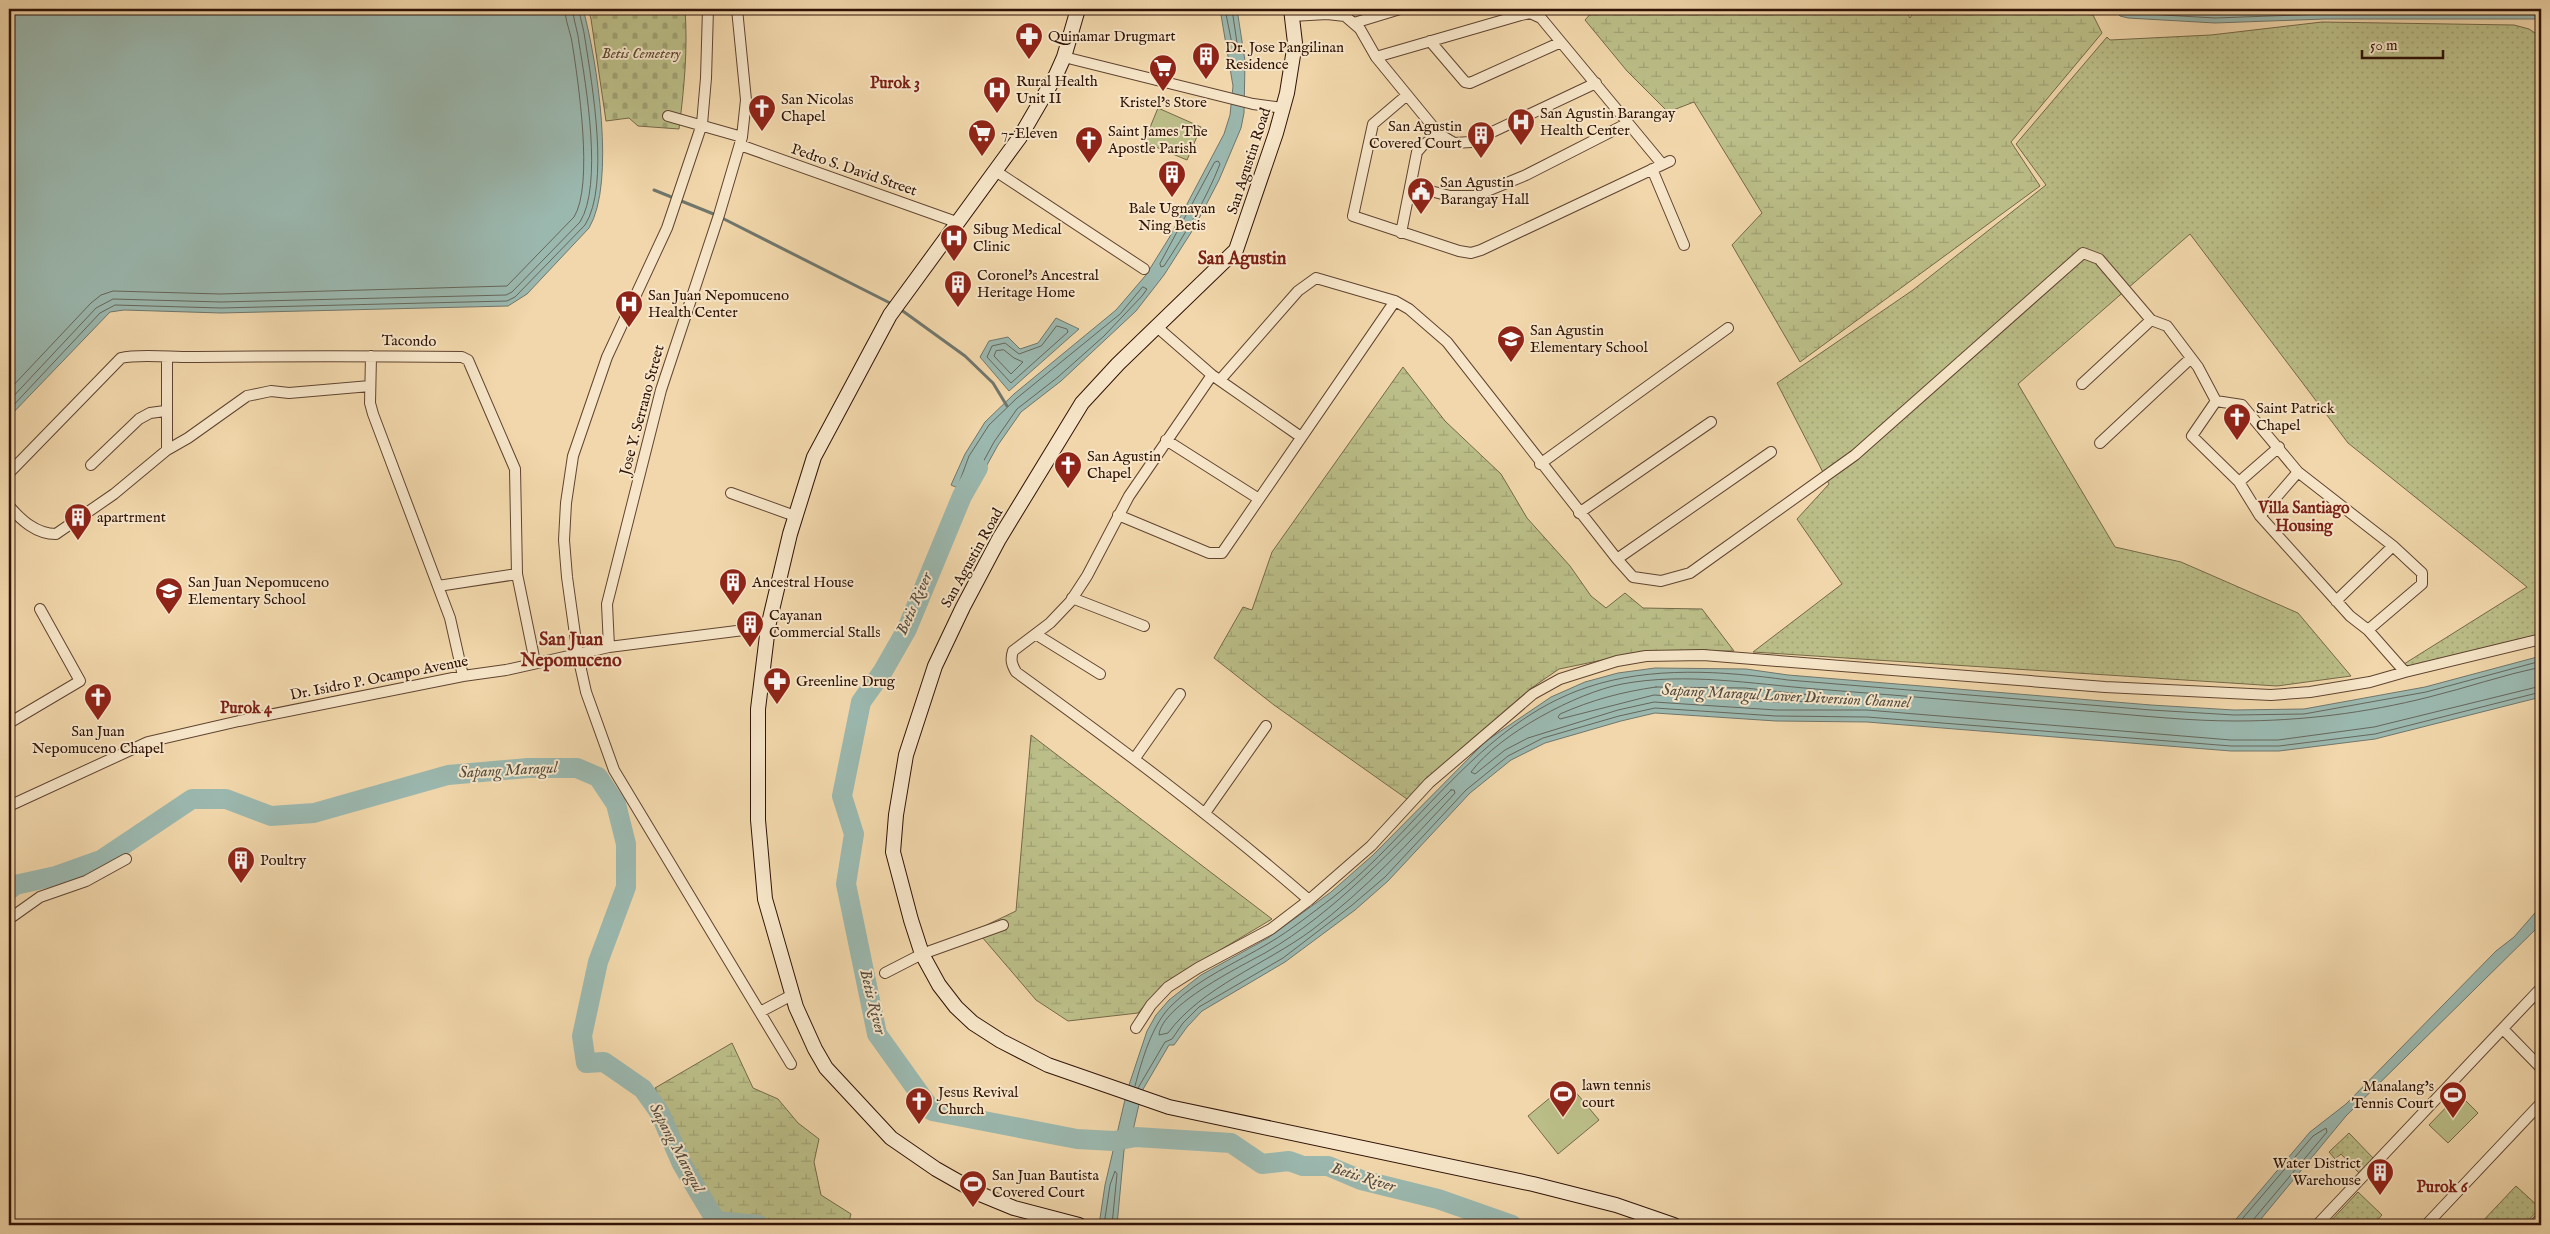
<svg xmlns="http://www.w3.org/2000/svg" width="2550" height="1234" font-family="'IM FELL English',serif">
  <defs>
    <pattern id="grass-dots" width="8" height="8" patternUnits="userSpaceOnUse" patternTransform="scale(1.25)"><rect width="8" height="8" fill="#bbbe88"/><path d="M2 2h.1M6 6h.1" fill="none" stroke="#a1a274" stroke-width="1.8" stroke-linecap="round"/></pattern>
    <pattern id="wetland-marsh" width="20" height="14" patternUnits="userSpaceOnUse" patternTransform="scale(1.25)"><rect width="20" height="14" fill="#bbbe88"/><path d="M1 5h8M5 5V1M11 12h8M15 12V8" fill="none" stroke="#a1a274"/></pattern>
    <pattern id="cemetery-stones" width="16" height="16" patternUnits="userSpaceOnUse" patternTransform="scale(1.25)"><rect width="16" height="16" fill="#bbbe88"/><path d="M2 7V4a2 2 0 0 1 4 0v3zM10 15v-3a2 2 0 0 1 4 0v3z" fill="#a1a274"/></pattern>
  </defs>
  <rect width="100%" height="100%" fill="#f1d7ab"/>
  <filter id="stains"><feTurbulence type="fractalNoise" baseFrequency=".004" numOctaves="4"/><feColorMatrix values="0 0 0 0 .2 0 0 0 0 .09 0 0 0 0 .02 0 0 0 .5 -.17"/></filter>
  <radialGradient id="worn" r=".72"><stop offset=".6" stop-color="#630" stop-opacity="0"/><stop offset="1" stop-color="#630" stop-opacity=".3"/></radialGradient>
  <!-- grass -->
  <path fill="url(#grass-dots)" stroke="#766848" d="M2322 22 2514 25 2529 29 2541 37V635L2412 669 2404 664 2527 587 2348 443 2190 234 2018 384 2115 547 2181 562 2298 613 2351 676 2277 686 1753 652 1842 584 1797 519 1829 484 1777 383 1913 290 2046 185 2016 144 2107 37 2110 40 2211 35Z
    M2349 1133 2374 1159 2359 1173 2341 1154 2335 1159 2329 1152Z
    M2516 1186 2540 1208 2524 1225H2479Z
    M2358 1192 2382 1215 2373 1225H2327Z"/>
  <!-- wetland -->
  <path fill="url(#wetland-marsh)" stroke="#766848" d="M1595 9H1904L1910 18 1916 9H2090L2102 33 2011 142 2040 186 1800 362 1732 245 1762 213 1694 102 1668 112 1627 71 1585 20Z
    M1403 367 1445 421 1501 474 1527 518 1570 566 1591 596 1606 608 1625 593 1643 608 1702 609 1734 651H1646L1559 669 1530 689 1407 799 1274 705 1214 658 1243 607 1252 610 1272 552Z
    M1031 735 1272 919 1165 983 1138 1013 1068 1021 1036 1000 976 930 1016 911Z
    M732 1043 753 1088 778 1099 798 1123 819 1139 814 1162 821 1195 851 1214 848 1225H783L718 1217 685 1163 655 1088Z"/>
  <!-- cemetery -->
  <path fill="url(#cemetery-stones)" stroke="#766848" d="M588 9H685C688 49 684 89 679 129L638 126 629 118 606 121 591 19Z"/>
  <!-- pitch -->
  <path fill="#bbbe88" stroke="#766848" d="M1158 108 1201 127 1187 160 1144 142Z
    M1568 1083 1599 1120 1558 1154 1528 1116Z
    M2459 1094 2478 1113 2448 1143 2429 1125Z"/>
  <!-- water -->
  <path fill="#9bb8af" stroke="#70766c" d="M9 9H583C597 59 616 183 589 228L527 294 508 306 221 313 124 310 110 312 9 417Z
    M1220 9H1237L1245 61 1244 113 1241 128 1219 180 1194 228 1164 275 1136 311 1061 381 1021 412 998 445 971 494 951 485 965 454 985 422 1014 394 1116 310 1146 275 1169 238 1224 134 1230 115 1233 86Z
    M2113 9H2541V19H2325L2215 23 2128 18 2120 16Z
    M1056 318 1079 329 1009 391 980 357 989 341 1008 337 1020 349 1038 343Z
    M2541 656V697L2375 739 2279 751H2231L1867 722 1776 721 1655 713 1621 721 1545 743 1511 760 1470 793 1388 881 1355 910 1285 962 1202 1011 1187 1027 1174 1045H1169L1142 1091 1132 1135 1124 1150 1117 1225H1099L1105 1185 1127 1091 1147 1031 1156 1015 1169 1000 1201 975 1268 938 1331 892 1373 855 1486 741 1551 697 1585 682 1618 673 1655 668 1746 669 1788 675 2151 705 2234 710 2304 709 2425 687Z
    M2541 906V924L2346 1116 2256 1225H2231L2310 1132 2346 1104 2496 951 2514 937Z"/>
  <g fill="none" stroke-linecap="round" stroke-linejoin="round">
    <!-- shore -->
    <path stroke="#66665b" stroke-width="1" d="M1225 9 1232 44 1235 46 1237 43 1232 9
      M2119 9 2129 13 2215 18 2325 14 2541 13
      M2162 9 2215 12 2312 9
      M1215 162 1218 161 1220 164C1206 200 1185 234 1164 266L1161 267 1160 264Z
      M1143 287 1147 289 1142 296 1104 336 1058 377 1017 409 994 442 970 486 959 483 969 456 989 425 1017 398 1120 314Z
      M1057 326 1067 329 1068 332 1011 383 987 357 992 346 1005 343 1019 354 1041 346Z
      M1004 350 1014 358 1023 362 1011 374 994 356 996 351Z
      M9 390 91 303 101 295 113 291 220 294 507 286 574 217C594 185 578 80 572 42 570 31 565 20 565 9
      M9 401 96 308 113 299 221 302 506 295 512 292 580 222C603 185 586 85 579 43 578 31 573 20 573 9
      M9 410 100 313 115 305 221 308 507 301 515 297 585 225C610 186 592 84 585 39 584 29 580 19 579 9
      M2541 667C2503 675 2466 688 2429 697 2366 713 2301 721 2236 721 2190 721 2144 716 2098 712 2004 705 1910 696 1816 689 1752 684 1686 672 1622 684 1576 693 1499 734 1471 772L1475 774 1505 750 1528 738 1618 710 1654 702 1776 710H1867L2231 740H2278L2374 727 2541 686
      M1656 687 1745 688 1820 696 1822 699 1819 701 1776 702 1654 695 1560 719 1558 717 1560 714C1592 700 1621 692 1656 687Z
      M1451 790H1454L1455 793C1410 842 1365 890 1312 930 1266 964 1202 987 1168 1033L1159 1035C1161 1006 1241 966 1265 953 1337 911 1393 848 1451 790Z
      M1135 1086C1142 1060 1152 1024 1172 1005 1199 978 1236 963 1269 943 1291 930 1312 913 1332 898 1418 831 1479 723 1588 687 1651 666 1723 671 1788 680L2151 710 2234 715 2304 714 2426 692 2541 661
      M1138 1088 1165 1042 1172 1039 1183 1023 1199 1007 1283 958 1351 906 1385 877 1466 790 1508 756 1543 738 1619 716 1655 708 1776 716 1867 717 2231 746H2279L2375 734 2541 692
      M1104 1225 1110 1185 1115 1171 1117 1174 1112 1225
      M2237 1225 2313 1136 2326 1128 2327 1132 2253 1220 2252 1225"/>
    <!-- stream -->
    <path stroke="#70766c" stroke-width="3" d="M654 190 716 215
      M720 217 892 304
      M900 309 965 356 993 383 1007 406"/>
    <!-- river -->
    <path stroke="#9bb8af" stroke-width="20" d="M978 468 962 496 907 629 883 671 861 702 842 796 854 834 846 884 877 1034 932 1111 1077 1139 1114 1141 1136 1137 1231 1143 1262 1164 1289 1161 1303 1166H1328L1361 1180 1438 1199 1512 1225
      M9 890 15 885 56 876 101 860 192 799H226L271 816 314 813 448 775 528 768H577L598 777 616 804 626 844V887L598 962 582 1036 586 1063 604 1062 643 1089 660 1113 682 1164 716 1221 759 1225"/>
    <!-- street casing -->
    <g stroke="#604430" stroke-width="12">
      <path id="street" d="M708 9 706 78 702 124 667 228 607 357 573 456 566 503 564 540 567 577 578 656 586 692 614 770 791 1064
        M1292 16 1327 14 1345 16 1360 29 1376 57 1439 134 1454 143 1471 142 1596 83
        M1354 23 1400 9
        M1430 41 1465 82 1470 83 1559 43
        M1064 57 1253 104 1283 108
        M1376 57 1521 15 1530 13 1541 18 1662 164
        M1407 95 1373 124 1353 216 1459 251 1471 253 1481 250 1670 161
        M668 116 742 137
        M740 145 959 223
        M1652 169 1684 245
        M997 172 1144 269
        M1411 186 1450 196H1475L1526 175 1628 123
        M1401 233 1417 152 1423 145 1439 134
        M1157 327 1212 375 1301 437
        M371 356 370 403 373 414 450 618 463 676
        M1212 375 1129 496 1087 576 1070 602 1050 623 1013 651C1010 660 1012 665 1016 672 1117 745 1216 819 1309 900
        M1220 380 1298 291 1316 278 1395 301 1409 309 1447 342 1617 559 1633 577 1661 581 1690 573 1855 455 2083 253 2099 259 2151 320 2167 326 2198 367 2216 401
        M2082 384 2151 320
        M2216 401 2192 436 2239 482 2260 516 2350 616 2368 630 2405 672
        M2216 401 2242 405 2298 472 2393 546
        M1166 440 1259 499
        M2100 443 2191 358
        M167 450V358
        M1540 464 1728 328
        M91 465 139 419 150 413 165 411
        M9 473 121 358C140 353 176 358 197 357 285 356 373 356 462 357L468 360 515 469 517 574 535 662
        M2239 482 2279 447
        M731 493 795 516
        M9 506C21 520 36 534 56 534L114 494 167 450 188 438 247 396 271 391 289 393 370 386
        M1579 513 1711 422
        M1118 515 1209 553H1222L1395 301
        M2260 516 2298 472
        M1617 559 1771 452
        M438 586 517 574
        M1072 598 1144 626
        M2336 601 2393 546 2422 573V584L2368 630
        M1037 635 1100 674
        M609 647 607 604 661 390 719 215 742 137 746 100 737 9
        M9 723 80 681 40 609
        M1135 758 1180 694
        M9 806 148 742 239 721 463 676 506 670 609 647 768 627
        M1205 813 1266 726
        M9 919 40 897 86 881 126 859
        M885 973 922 954 1003 925
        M760 1012 792 995
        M1136 1028 1151 1005 1168 987 1198 968 1271 929 1309 900 1371 846 1429 783 1533 694 1560 679 1617 661 1646 656 1703 655 2105 687 2271 695 2310 692 2370 682 2405 672 2541 639
        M2503 1029 2541 1068
        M2317 1225 2541 988
        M2426 1225 2541 1103
        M2534 1225 2541 1218"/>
    </g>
    <!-- secondary casing -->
    <g stroke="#301307" stroke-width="16">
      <path id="secondary" d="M1078 9 1064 57 1056 75 1020 137 890 315 814 457 790 534 768 627 758 709V820L765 899 796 1007 815 1049 826 1068 891 1138 936 1169 980 1194 1014 1208 1079 1225
        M1291 9 1295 43 1287 93 1276 133 1236 250 1118 364 1082 403 999 539 963 607 935 666 906 755 896 815 893 852 911 920 922 954 939 985 956 1007 973 1023 1001 1041 1048 1065 1169 1107 1533 1184 1616 1205 1674 1225"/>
    </g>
    <!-- street -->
    <use href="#street" stroke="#f6e5c8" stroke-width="10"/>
    <!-- secondary -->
    <use href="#secondary" stroke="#f6e5c8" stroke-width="14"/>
  </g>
  <!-- icons -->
  <defs>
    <g id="pharmacy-pin" transform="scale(1.4375)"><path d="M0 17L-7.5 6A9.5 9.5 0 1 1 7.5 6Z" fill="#8f2418" stroke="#f6e5c8"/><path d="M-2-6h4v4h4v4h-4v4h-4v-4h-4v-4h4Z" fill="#fff"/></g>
    <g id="building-pin" transform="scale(1.4375)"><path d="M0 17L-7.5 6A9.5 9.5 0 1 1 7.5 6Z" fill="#8f2418" stroke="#f6e5c8"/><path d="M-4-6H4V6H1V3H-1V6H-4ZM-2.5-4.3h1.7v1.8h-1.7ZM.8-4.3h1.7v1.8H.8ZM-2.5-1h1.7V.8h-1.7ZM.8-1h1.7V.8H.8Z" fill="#fff"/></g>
    <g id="supermarket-pin" transform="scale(1.4375)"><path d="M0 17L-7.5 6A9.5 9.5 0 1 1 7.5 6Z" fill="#8f2418" stroke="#f6e5c8"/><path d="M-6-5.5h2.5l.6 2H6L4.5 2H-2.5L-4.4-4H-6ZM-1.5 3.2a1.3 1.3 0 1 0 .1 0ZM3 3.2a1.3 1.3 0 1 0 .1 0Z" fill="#fff"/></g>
    <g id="hospital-pin" transform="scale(1.4375)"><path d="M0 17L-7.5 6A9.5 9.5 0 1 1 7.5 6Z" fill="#8f2418" stroke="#f6e5c8"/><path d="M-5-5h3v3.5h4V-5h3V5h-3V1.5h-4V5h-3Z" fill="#fff"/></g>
    <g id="church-pin" transform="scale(1.4375)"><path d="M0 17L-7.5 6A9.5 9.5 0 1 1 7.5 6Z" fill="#8f2418" stroke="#f6e5c8"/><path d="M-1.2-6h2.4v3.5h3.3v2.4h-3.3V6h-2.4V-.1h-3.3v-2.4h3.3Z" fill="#fff"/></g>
    <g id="civic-pin" transform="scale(1.4375)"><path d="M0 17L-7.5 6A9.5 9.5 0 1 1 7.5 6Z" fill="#8f2418" stroke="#f6e5c8"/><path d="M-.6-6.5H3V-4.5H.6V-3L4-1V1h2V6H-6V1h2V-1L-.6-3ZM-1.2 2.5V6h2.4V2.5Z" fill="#fff"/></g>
    <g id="school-pin" transform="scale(1.4375)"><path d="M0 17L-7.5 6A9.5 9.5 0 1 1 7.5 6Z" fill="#8f2418" stroke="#f6e5c8"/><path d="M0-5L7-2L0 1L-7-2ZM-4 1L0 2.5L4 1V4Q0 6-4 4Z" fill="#fff"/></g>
    <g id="stadium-pin" transform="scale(1.4375)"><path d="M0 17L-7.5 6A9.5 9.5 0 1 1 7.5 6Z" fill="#8f2418" stroke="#f6e5c8"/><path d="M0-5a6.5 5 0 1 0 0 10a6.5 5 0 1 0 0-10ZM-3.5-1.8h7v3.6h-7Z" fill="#fff"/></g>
  </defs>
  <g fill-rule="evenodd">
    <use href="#pharmacy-pin" x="1029" y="36"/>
    <use href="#building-pin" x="1206" y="56"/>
    <use href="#supermarket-pin" x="1163" y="68"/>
    <use href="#hospital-pin" x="997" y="90"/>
    <use href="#church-pin" x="762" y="108"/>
    <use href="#hospital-pin" x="1521" y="122"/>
    <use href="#supermarket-pin" x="982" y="133"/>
    <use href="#building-pin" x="1481" y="135"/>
    <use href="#church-pin" x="1089" y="140"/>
    <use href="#building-pin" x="1172" y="174"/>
    <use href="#civic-pin" x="1421" y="191"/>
    <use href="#hospital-pin" x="954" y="238"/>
    <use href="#building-pin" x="958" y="284"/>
    <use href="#hospital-pin" x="629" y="304"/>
    <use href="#school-pin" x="1511" y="339"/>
    <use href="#church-pin" x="2237" y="417"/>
    <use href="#church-pin" x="1068" y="465"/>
    <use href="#building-pin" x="78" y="517"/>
    <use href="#building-pin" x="733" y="582"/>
    <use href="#school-pin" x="169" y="591"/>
    <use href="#building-pin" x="750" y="624"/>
    <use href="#pharmacy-pin" x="777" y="681"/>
    <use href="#church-pin" x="98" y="697"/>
    <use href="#building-pin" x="241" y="860"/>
    <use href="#stadium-pin" x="1563" y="1094"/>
    <use href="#stadium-pin" x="2453" y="1095"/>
    <use href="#church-pin" x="919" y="1101"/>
    <use href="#building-pin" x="2380" y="1172"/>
    <use href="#stadium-pin" x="973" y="1184"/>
  </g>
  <g text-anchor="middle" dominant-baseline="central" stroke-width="4" stroke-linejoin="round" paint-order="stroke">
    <!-- poi labels -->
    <g font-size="15" fill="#301307" stroke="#f6e5c8" text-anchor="start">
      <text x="1048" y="36">Quinamar Drugmart</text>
      <text x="1225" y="47">Dr. Jose Pangilinan<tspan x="1225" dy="17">Residence</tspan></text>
      <text x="1016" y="81">Rural Health<tspan x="1016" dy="17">Unit II</tspan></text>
      <text x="781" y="99">San Nicolas<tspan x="781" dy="17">Chapel</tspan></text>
      <text x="1163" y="102" text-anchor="middle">Kristel's Store</text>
      <text x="1540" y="113">San Agustin Barangay<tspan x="1540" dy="17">Health Center</tspan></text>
      <text x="1462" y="126" text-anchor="end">San Agustin<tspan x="1462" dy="17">Covered Court</tspan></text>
      <text x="1108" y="131">Saint James The<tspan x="1108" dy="17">Apostle Parish</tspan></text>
      <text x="1001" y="133">7-Eleven</text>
      <text x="1440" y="182">San Agustin<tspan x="1440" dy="17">Barangay Hall</tspan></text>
      <text x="1172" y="208" text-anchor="middle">Bale Ugnayan<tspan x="1172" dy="17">Ning Betis</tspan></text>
      <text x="973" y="229">Sibug Medical<tspan x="973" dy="17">Clinic</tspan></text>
      <text x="977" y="275">Coronel's Ancestral<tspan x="977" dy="17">Heritage Home</tspan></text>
      <text x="648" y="295">San Juan Nepomuceno<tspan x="648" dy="17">Health Center</tspan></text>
      <text x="1530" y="330">San Agustin<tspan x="1530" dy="17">Elementary School</tspan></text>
      <text x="2256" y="408">Saint Patrick<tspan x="2256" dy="17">Chapel</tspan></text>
      <text x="1087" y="456">San Agustin<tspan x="1087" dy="17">Chapel</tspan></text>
      <text x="97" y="517">apartrment</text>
      <text x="188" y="582">San Juan Nepomuceno<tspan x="188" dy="17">Elementary School</tspan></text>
      <text x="752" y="582">Ancestral House</text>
      <text x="769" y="615">Cayanan<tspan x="769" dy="17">Commercial Stalls</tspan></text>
      <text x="796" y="681">Greenline Drug</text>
      <text x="98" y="731" text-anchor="middle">San Juan<tspan x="98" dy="17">Nepomuceno Chapel</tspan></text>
      <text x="260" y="860">Poultry</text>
      <text x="1582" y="1085">lawn tennis<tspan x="1582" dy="17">court</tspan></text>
      <text x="2434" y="1086" text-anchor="end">Manalang's<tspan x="2434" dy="17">Tennis Court</tspan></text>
      <text x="938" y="1092">Jesus Revival<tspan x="938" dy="17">Church</tspan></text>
      <text x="2361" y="1163" text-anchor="end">Water District<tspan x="2361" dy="17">Warehouse</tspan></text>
      <text x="992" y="1175">San Juan Bautista<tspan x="992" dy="17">Covered Court</tspan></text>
    </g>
    <!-- park labels -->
    <g font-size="15" font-style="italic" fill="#5a462e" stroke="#f6e5c8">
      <text x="641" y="53">Betis Cemetery</text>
    </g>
    <!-- street labels -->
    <g font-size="15" fill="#301307" stroke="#f6e5c8">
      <text transform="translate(1249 161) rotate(-72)">San Agustin Road</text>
      <text transform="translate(854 170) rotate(19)">Pedro S. David Street</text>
      <text transform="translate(409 341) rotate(1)">Tacondo</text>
      <text transform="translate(642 410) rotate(-75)">Jose Y. Serrano Street</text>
      <text transform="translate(972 558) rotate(-61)">San Agustin Road</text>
      <text transform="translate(379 678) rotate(-11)">Dr. Isidro P. Ocampo Avenue</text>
    </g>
    <!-- neighbourhood labels -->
    <g font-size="16" font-weight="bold" fill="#7a1f14" stroke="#f6e5c8">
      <text x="895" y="84">Purok 3</text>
      <text x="2304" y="509">Villa Santiago<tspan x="2304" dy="18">Housing</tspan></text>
      <text x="246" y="709">Purok 4</text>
      <text x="2442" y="1188">Purok 6</text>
    </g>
    <!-- water labels -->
    <g font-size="16" font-style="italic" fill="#554d42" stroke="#f6e5c8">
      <text transform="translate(915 604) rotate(-66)">Betis River</text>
      <text transform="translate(1786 697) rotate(3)">Sapang Maragul Lower Diversion Channel</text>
      <text transform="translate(508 771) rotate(-3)">Sapang Maragul</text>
      <text transform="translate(872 1002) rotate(76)">Betis River</text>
      <text transform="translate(676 1148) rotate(62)">Sapang Maragul</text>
      <text transform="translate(1363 1178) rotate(17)">Betis River</text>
    </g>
    <!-- quarter labels -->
    <g font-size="18" font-weight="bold" fill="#7a1f14" stroke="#f6e5c8">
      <text x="1242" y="259">San Agustin</text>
      <text x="571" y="640">San Juan<tspan x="571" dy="21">Nepomuceno</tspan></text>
    </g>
  </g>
  <!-- margin -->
  <rect width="2550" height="1234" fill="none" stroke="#f1d7ab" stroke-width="30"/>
  <rect x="10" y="10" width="2530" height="1214" fill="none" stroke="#301307" stroke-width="2.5"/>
  <rect x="15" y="15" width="2520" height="1204" fill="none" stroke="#301307"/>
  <!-- scale -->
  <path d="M2362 50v8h81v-8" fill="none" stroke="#301307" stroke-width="2.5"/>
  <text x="2370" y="50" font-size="15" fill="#301307" stroke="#f6e5c8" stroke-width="4" paint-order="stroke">50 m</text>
  <rect width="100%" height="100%" filter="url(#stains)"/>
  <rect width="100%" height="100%" fill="url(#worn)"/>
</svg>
